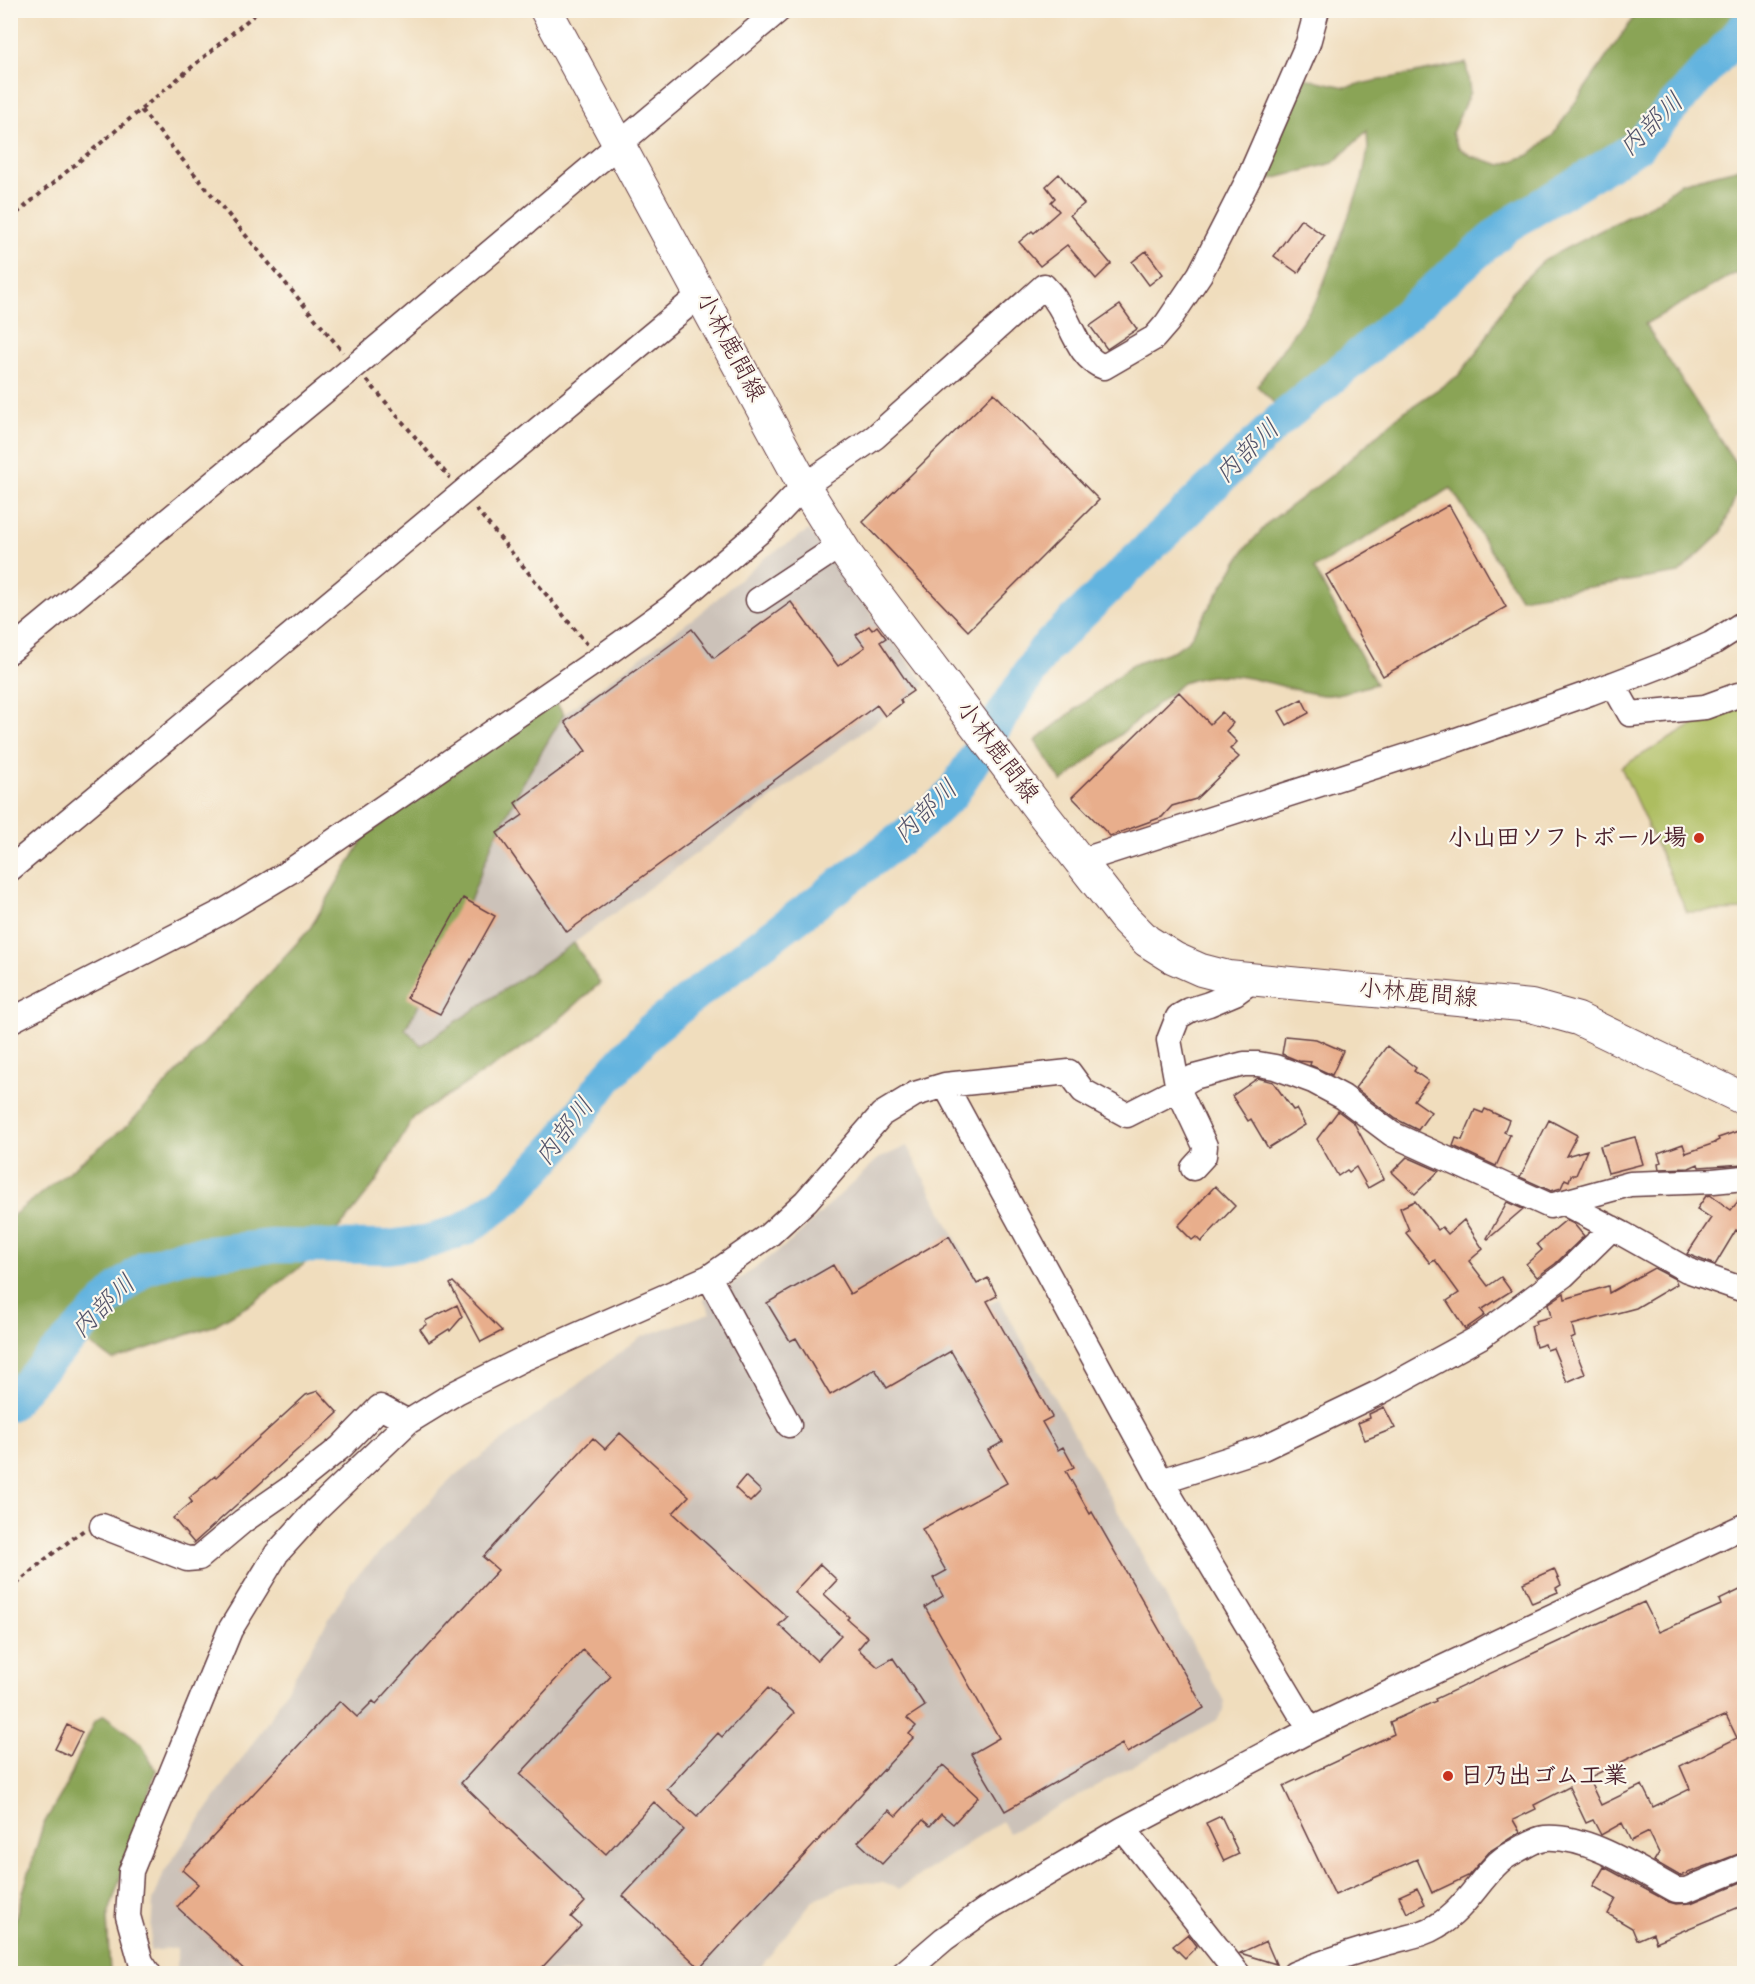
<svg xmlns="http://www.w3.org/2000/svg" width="1755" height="1984" font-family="Mynerve,'Klee One',sans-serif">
  <rect width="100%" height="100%" fill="#fbf7ec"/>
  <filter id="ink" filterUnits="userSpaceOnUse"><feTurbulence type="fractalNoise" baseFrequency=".0167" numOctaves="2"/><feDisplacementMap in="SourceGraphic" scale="12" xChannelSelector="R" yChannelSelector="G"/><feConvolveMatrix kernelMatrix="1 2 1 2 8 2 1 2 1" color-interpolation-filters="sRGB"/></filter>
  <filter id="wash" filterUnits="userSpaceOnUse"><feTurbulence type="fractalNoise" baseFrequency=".008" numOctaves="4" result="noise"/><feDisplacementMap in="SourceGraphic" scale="24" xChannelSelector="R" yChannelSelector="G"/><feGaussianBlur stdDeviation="1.35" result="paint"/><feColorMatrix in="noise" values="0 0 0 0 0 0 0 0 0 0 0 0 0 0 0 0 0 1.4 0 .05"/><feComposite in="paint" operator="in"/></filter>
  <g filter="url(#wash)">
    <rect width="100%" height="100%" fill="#f0ddbd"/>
    <!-- industrial -->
    <path fill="#ccc2b9" d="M809 530 926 685 574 943 421 1045 405 1029 452 948 493 841 523 783 564 714 699 614 763 559Z
      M907 1146 990 1304 999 1299 1224 1701 1223 1711 1217 1720 1009 1833 1002 1821 899 1889 883 1883 853 1882 813 1900 756 1973 177 1974V1948L150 1951 153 1901 164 1872 266 1724 351 1582 452 1478 641 1337 710 1313 703 1299 726 1289 789 1243 878 1159Z"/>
    <!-- green -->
    <path fill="#adbd60" stroke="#7c6e46" stroke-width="1.5" d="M1744 695V910L1687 912 1621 767Z"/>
    <!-- forest -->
    <path fill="#8aa456" stroke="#6a6240" stroke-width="1.5" d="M1638 11H1744V21L1627 138 1491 239 1286 415 1257 386 1318 298 1362 180 1368 150 1367 131 1333 163 1268 180 1267 165 1305 78 1345 87 1466 63 1470 92 1452 133 1458 147 1471 156 1501 165 1529 155 1553 135Z
      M1744 167V275L1734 274 1645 324 1744 476 1721 533 1679 573 1520 598 1451 488 1314 568 1376 684C1362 687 1336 697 1322 695 1273 688 1233 663 1183 683L1062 782 1035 741 1132 665 1175 650 1189 640 1245 549 1269 522 1332 475 1402 413 1458 376 1480 348 1512 292 1545 259 1656 202 1681 183Z
      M555 702 564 714 523 783 493 841 452 948 405 1029 421 1045 574 943 600 983 539 1037 414 1117 376 1182 348 1218 303 1265 254 1302 213 1326 113 1360 71 1331 11 1389V1217L129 1124 309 930 365 836Z
      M104 1715 141 1743 156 1770 107 1918 110 1973 11 1974V1933L43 1825 65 1788 94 1722Z"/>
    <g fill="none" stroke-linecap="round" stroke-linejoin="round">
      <!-- river -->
      <path stroke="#64b4df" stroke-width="34" d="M10 1404 47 1362 120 1288 145 1268 181 1256 272 1246 388 1247 431 1241 465 1229 509 1198 557 1146 607 1078 651 1030 715 979 924 821 952 794 1044 650 1280 420 1362 353 1507 226 1637 147 1744 28"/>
    </g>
    <g id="blocks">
      <!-- building -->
      <path fill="#e8ae8c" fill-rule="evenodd" d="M1059 174 1084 204 1070 215 1111 264 1096 279 1067 245 1040 266 1019 242 1032 231 1034 233 1059 211 1051 202 1055 198 1046 186Z
        M1301 219 1324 236 1298 273 1274 256Z
        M1146 251 1163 274 1149 285 1132 262Z
        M1120 305 1137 329 1107 349 1090 326Z
        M994 393 1099 500 968 631 863 522Z
        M1449 505 1506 607 1383 676 1326 575Z
        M791 602 838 666 865 647 856 635 869 626 872 630 877 626 886 638 880 642 913 691 900 700 902 703 885 716 877 705 567 932 497 833 523 815 515 803 586 751 565 722 692 629 714 658Z
        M1179 692 1210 724 1222 712 1233 723 1226 731 1237 742 1230 749 1239 757 1196 799 1172 806 1162 817 1110 836 1072 797Z
        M1302 699 1309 713 1287 725 1279 711Z
        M463 898 495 916 440 1014 407 998Z
        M1285 1036 1316 1039 1343 1051 1332 1075 1310 1065 1311 1062 1299 1061 1282 1054Z
        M1387 1046 1416 1068 1414 1071 1428 1081 1414 1100 1431 1112 1418 1130 1396 1119 1355 1088Z
        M1258 1078 1273 1082 1293 1110 1296 1109 1305 1125 1268 1148 1251 1119 1248 1121 1232 1096Z
        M1485 1109 1509 1120 1504 1132 1510 1135 1496 1166 1453 1146 1456 1138 1462 1140 1475 1110 1483 1113Z
        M1338 1111 1354 1123 1384 1179 1368 1188 1356 1167 1349 1172 1347 1170 1338 1176 1317 1139Z
        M1549 1120 1577 1135 1566 1156 1587 1150 1576 1175H1571L1569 1181 1565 1179 1561 1188 1551 1191 1520 1177Z
        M1744 1129V1164L1699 1167 1698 1164 1689 1168 1659 1169 1658 1163 1661 1162 1658 1153 1683 1144 1686 1153 1715 1143V1142L1719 1140 1718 1138Z
        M1635 1137 1643 1164 1608 1173 1600 1146Z
        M1407 1157 1439 1171 1415 1194 1392 1172Z
        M1215 1186 1235 1206 1201 1242 1196 1237 1192 1240 1178 1226Z
        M1744 1194V1237L1736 1230 1715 1265 1687 1254 1711 1218 1697 1209 1706 1196 1710 1195 1731 1210Z
        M1415 1201 1438 1230 1442 1227 1448 1234 1464 1220 1483 1249 1469 1261 1488 1286 1501 1277 1511 1291 1481 1310 1485 1315 1465 1329 1447 1301 1459 1293 1435 1260 1430 1263 1406 1233 1409 1230 1400 1208Z
        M1507 1202 1523 1209 1488 1239 1487 1238Z
        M1566 1220 1574 1224 1584 1236 1555 1264 1537 1277 1526 1264 1542 1250 1537 1244Z
        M949 1236 977 1284 988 1278 997 1296 987 1301 1052 1417 1042 1422 1058 1450 1063 1447 1074 1467 1066 1471 1090 1514 1092 1512 1204 1708 1127 1753 1122 1744 1005 1811 971 1754 999 1738 925 1607 943 1596 933 1578 946 1571 922 1529 1007 1483 988 1450 1003 1442 951 1351 887 1388 875 1369 830 1395 796 1338 790 1341 767 1303 833 1265 850 1294Z
        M1654 1268 1675 1279 1677 1284 1636 1308 1572 1325 1575 1337 1571 1339 1585 1374 1567 1382 1553 1348 1547 1350 1545 1344 1536 1347 1531 1326 1536 1324 1535 1321 1551 1317 1548 1304 1564 1293 1565 1299 1608 1286 1609 1293Z
        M453 1282 502 1331 481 1342 450 1284Z
        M457 1305 462 1317 450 1331 449 1329 429 1342 420 1329 427 1324 425 1321Z
        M318 1391 338 1413 194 1543 173 1518 192 1502 189 1498 215 1476 216 1477 306 1395Z
        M1384 1407 1395 1428 1365 1440 1358 1423 1370 1418 1369 1414Z
        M620 1433 689 1496 673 1513 787 1617 779 1625 817 1661 841 1635 794 1592 820 1564 837 1580 824 1594 849 1617 847 1619 868 1637 858 1649 878 1667 893 1658 925 1706 907 1718 916 1726 909 1734 913 1738 700 1968 623 1896 684 1830 654 1802 606 1854 520 1774 611 1676 583 1650 461 1783 585 1902 571 1917 581 1926 536 1974H249L177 1907 198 1884 182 1870 340 1701 357 1717 373 1701 376 1704 498 1570 483 1557 593 1438 605 1449ZM768 1688 794 1713 697 1817 667 1789 718 1733 722 1737Z
        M745 1476 761 1491 750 1502 735 1488Z
        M1554 1569 1561 1585 1556 1588 1558 1592 1532 1603 1523 1583Z
        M1744 1588V1852L1680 1876 1654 1861 1659 1853 1649 1832 1631 1841 1622 1823 1601 1835 1593 1820 1586 1823 1569 1787 1534 1805 1536 1809 1513 1820 1520 1832 1490 1851 1468 1876 1432 1893 1417 1859 1335 1895 1283 1786 1394 1734 1390 1722 1436 1701 1435 1699 1644 1602 1659 1632 1721 1605 1719 1600ZM1726 1715 1737 1738 1680 1766 1690 1789 1653 1807 1642 1785 1601 1805 1588 1778 1636 1755Z
        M67 1725 82 1732 70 1756 55 1749Z
        M943 1765 978 1797 953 1824 941 1814 930 1826 923 1820 882 1864 858 1842 889 1810 896 1816Z
        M1221 1816 1239 1854 1224 1861 1206 1823Z
        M1604 1867 1669 1902 1676 1904 1691 1903 1744 1881V1905L1656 1942 1653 1933 1637 1940 1632 1928 1608 1914 1616 1899 1593 1886Z
        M1417 1888 1425 1904 1407 1913 1399 1896Z
        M1188 1934 1197 1946 1185 1958 1173 1946Z
        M1266 1941 1276 1964 1240 1953Z"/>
    </g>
  </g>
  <g filter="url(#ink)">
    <use href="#blocks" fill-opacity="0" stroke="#633c41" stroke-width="1.5"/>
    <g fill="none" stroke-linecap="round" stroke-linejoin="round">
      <!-- minor casing -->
      <g stroke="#633c41" stroke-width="27">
        <path id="minor" d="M758 600 841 545
          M10 651 355 366 779 10
          M1613 684 1630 714 1705 707 1738 695
          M1080 861 1451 742 1590 693 1663 665 1711 644 1744 623
          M10 869 701 294
          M1253 980 1235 993 1209 1004 1190 1010 1178 1017 1169 1040 1178 1089 1187 1081 1194 1077 1244 1064H1258L1275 1067 1313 1081 1343 1097 1392 1134 1550 1206 1630 1184 1713 1181 1744 1178
          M10 1021 226 910 289 872 599 659 674 605 764 528 804 486 875 437 1044 286C1048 291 1053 295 1056 301 1071 321 1078 359 1104 367L1154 338 1167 323 1200 274 1249 178 1308 43 1317 10
          M945 1085 1069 1072 1083 1091 1127 1115 1178 1089 1205 1146 1204 1156 1193 1168
          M1564 1203 1623 1234 1687 1270 1744 1290
          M709 1277 789 1425
          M1161 1481 1263 1448 1380 1392 1480 1337 1564 1275 1612 1228
          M102 1526 187 1559 199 1558 243 1521 289 1489 341 1447 380 1407 408 1422
          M1123 1829 1238 1974
          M149 1974 141 1962 128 1916 131 1871 230 1630 277 1553 315 1511 408 1422 457 1392 523 1359 709 1277 769 1235 806 1201 882 1114 915 1094 945 1085 1161 1481 1310 1730
          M903 1974 944 1939 985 1910 1123 1829 1310 1730 1744 1526
          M1294 1974C1325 1961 1357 1951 1390 1942 1406 1937 1423 1935 1437 1926 1461 1912 1475 1887 1494 1867 1500 1860 1508 1855 1516 1851 1525 1846 1535 1839 1545 1838 1588 1835 1639 1870 1676 1890H1686L1744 1866"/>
      </g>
      <!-- major casing -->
      <g stroke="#633c41" stroke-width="34">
        <path id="major" d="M546 10 804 486 849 558 1043 814 1126 920 1147 941 1174 958 1201 970 1228 977 1531 1006 1578 1019 1744 1099"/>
      </g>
      <!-- path -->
      <path stroke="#633c41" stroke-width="4" stroke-dasharray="4.5 4.5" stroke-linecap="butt" d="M141 110 343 352
        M10 219 260 10
        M367 380 450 478
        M476 509 587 644
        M10 1590 43 1561 84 1530"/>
      <!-- minor -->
      <use href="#minor" stroke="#fff" stroke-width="24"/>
      <!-- major -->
      <use href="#major" stroke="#fff" stroke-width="32"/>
    </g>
  </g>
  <!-- markers -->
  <g fill="#c8321e" stroke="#fbf7ec" stroke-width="2">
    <circle cx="1699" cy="838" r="6"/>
    <circle cx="1448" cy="1776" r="6"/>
  </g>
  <g text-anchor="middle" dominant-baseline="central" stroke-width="4.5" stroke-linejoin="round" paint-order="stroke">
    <!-- street labels -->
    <g font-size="24" fill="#4a1f2b" stroke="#fbf7ec">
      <text transform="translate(730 347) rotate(62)">小林鹿間線</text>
      <text transform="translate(997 752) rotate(53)">小林鹿間線</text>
      <text transform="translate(1418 994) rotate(5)">小林鹿間線</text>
    </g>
    <!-- poi labels -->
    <g font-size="24" font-weight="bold" fill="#4a1f2b" stroke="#fbf7ec" text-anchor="end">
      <text x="1687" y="838">小山田ソフトボール場</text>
      <text x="1460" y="1776" text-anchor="start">日乃出ゴム工業</text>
    </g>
    <!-- water labels -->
    <g font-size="26" font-style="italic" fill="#53536a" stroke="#fbf7ec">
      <text transform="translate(1652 125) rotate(-44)">内部川</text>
      <text transform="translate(1248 452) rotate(-44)">内部川</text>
      <text transform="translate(926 812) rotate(-44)">内部川</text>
      <text transform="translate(565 1132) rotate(-52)">内部川</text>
      <text transform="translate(104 1307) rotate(-44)">内部川</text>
    </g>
  </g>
  <!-- margin -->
  <rect width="1755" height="1984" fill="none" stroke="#fbf7ec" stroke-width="36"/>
</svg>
